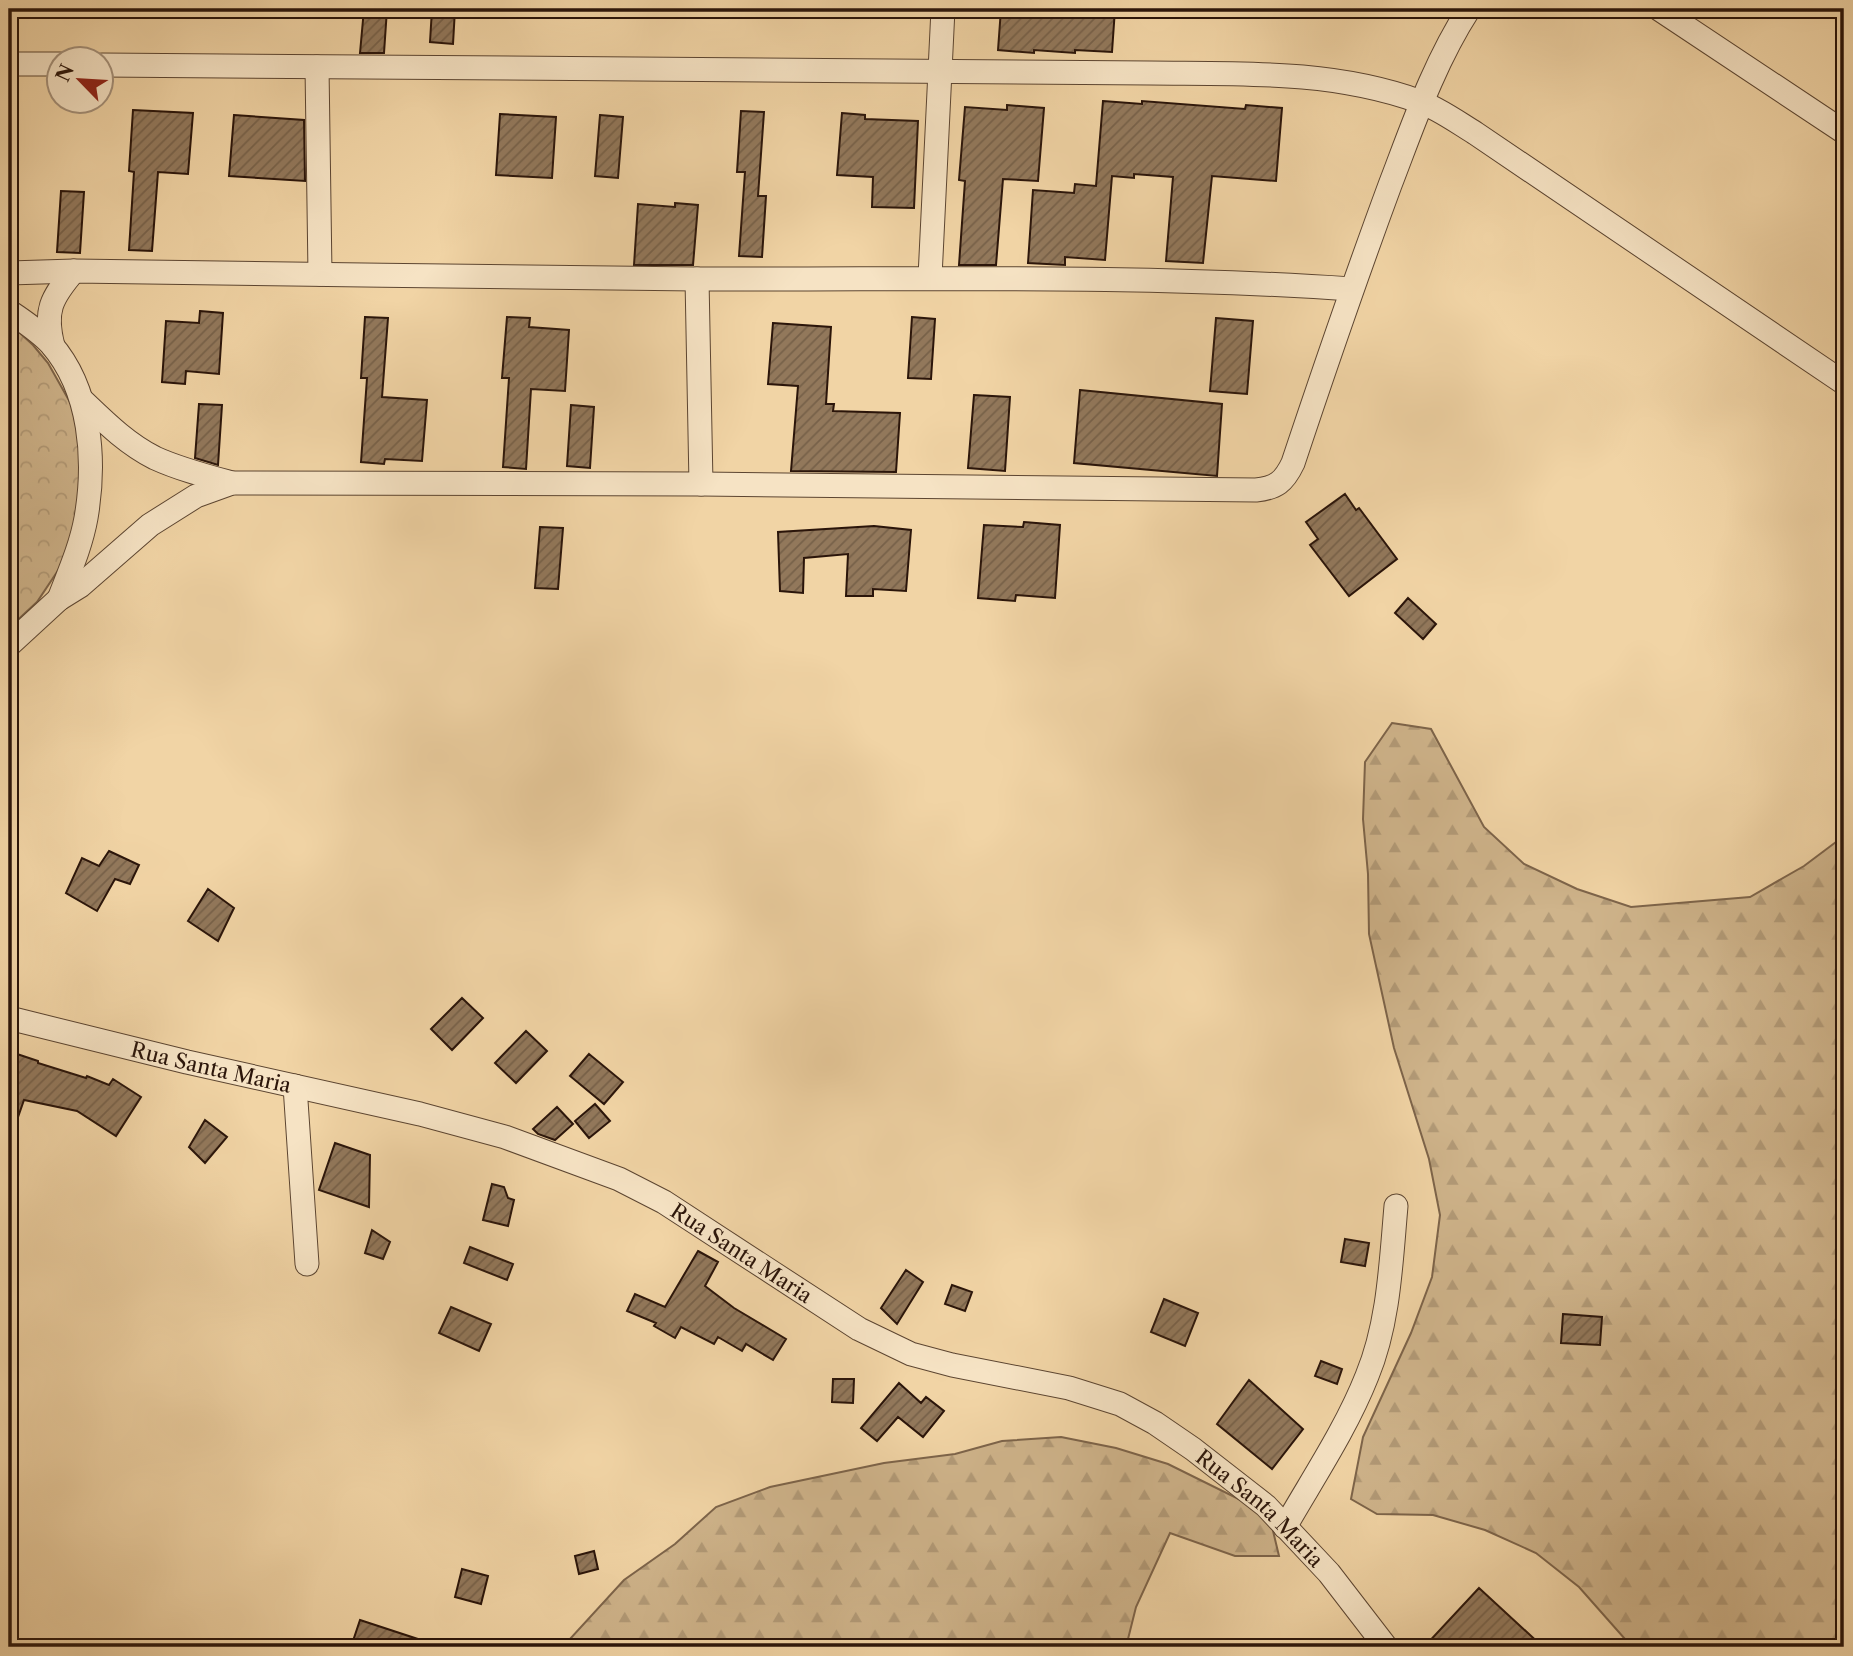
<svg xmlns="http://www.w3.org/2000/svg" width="1853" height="1656" font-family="'Libre Caslon Text',serif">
  <defs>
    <pattern id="forest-firs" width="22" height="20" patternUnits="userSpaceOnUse" patternTransform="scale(1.75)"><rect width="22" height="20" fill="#cfb48b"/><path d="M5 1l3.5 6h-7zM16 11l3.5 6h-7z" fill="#b29a77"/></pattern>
    <pattern id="park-crowns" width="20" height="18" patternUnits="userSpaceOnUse" patternTransform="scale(1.75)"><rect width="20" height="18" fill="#cfb48b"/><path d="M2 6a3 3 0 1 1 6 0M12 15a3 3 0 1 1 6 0" fill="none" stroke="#b29a77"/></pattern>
    <pattern id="building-hatch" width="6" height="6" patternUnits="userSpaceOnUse" patternTransform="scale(1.75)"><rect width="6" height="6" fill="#92785b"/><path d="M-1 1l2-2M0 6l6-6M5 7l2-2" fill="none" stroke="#776149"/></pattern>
  </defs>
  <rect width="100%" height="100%" fill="#f1d4a5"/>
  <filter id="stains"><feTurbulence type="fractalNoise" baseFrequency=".00286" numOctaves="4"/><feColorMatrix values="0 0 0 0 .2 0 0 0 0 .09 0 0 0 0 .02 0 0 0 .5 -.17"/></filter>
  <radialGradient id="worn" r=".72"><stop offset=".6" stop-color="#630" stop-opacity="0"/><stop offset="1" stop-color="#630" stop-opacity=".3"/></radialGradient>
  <!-- forest -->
  <path fill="url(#forest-firs)" stroke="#7d644a" stroke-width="2" d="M1392 723 1431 729 1484 827 1524 864 1577 889 1631 907 1750 897 1804 866 1844 836V1647H1632L1579 1587 1536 1553 1485 1530 1433 1515 1377 1514 1351 1499 1363 1437 1411 1333 1432 1277 1440 1215 1429 1159 1394 1048 1369 934 1368 874 1363 819 1365 762Z
    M1061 1437 1116 1448 1168 1464 1269 1514 1279 1556H1235L1170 1533 1136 1607 1126 1647H566L569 1640 624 1580 675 1544 716 1507 770 1487 884 1463 955 1454 1002 1441Z"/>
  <!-- park -->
  <path fill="url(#park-crowns)" stroke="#7d644a" stroke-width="2" d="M9 323 33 345 48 363 71 404 78 426 83 496 63 563 37 602 9 628Z"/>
  <!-- building -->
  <path fill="url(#building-hatch)" stroke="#2b150a" stroke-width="2" d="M364 9H387L384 53H360Z
    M432 9H455L453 44 430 42Z
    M1001 9H1115L1112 52 1075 50V53L1034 50V53L998 50Z
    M1103 101 1142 104V101L1245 109 1246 105 1282 108 1276 181 1212 176 1203 263 1166 261 1173 177 1134 174V178L1112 176 1105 260 1065 257V265L1028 263 1033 190 1074 193 1075 184 1096 186Z
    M1007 105 1044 108 1038 181 1003 179 996 265H959L965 181 959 180 965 107 1007 110Z
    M133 110 193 113 188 174 158 172 152 251 129 250 134 172 129 171Z
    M741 111 764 112 758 196H766L762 257 739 256 745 172H737Z
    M842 113 865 115V119L918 121 914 208 872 207 873 177 837 175Z
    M500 114 556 117 552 178 496 175Z
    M234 115 304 120 305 181 229 176Z
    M600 115 623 117 618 178 595 176Z
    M61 191 84 192 80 253 57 252Z
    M675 203 698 205 693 265H634L638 204 675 207Z
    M200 311 223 313 219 374 186 371 185 384 162 382 166 321 199 323Z
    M365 317 388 318 382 397 427 400 422 461 385 459 384 464 361 462 367 378H361Z
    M507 317 530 318 529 327 569 330 565 391 531 389 526 469 503 467 509 378H502Z
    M912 317 935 319 931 379 908 378Z
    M1216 318 1253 321 1247 394 1210 391Z
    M773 323 831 327 826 404H834L833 411 900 413 896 472 791 471 798 386 768 384Z
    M1080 390 1222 404 1217 476 1074 463Z
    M974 395 1010 397 1005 471 968 468Z
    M199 404 222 405 218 465 195 458Z
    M571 405 594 407 590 468 567 466Z
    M1345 494 1356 510 1359 508 1397 559 1349 596 1310 545 1318 539 1306 522Z
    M1024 522 1060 525 1055 598 1016 595 1015 601 978 598 984 525 1023 527Z
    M874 526 911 530 906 591 873 589V596H846L848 554 804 558 803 593 780 591 778 532Z
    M540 527 563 528 558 589 535 588Z
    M1408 598 1436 624 1423 639 1395 613Z
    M109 851 139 865 130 884 115 879 97 911 66 893 82 858 99 866Z
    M208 889 234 908 218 941 188 921Z
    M462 998 483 1018 452 1050 431 1029Z
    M526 1031 547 1051 516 1083 495 1063Z
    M17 1054 38 1061V1063L86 1078 87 1076 109 1085 113 1079 141 1097 116 1136 77 1111 24 1100 11 1137 9 1136V1075Z
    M589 1054 623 1082 604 1104 570 1076Z
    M595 1104 610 1121 589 1138 575 1121Z
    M557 1107 573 1124 555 1140 538 1134 533 1129Z
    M205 1120 227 1137 205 1163 189 1147Z
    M335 1143 370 1155 369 1207 319 1190Z
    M492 1184 504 1187 508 1198 514 1200 508 1226 483 1220Z
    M372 1230 390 1242 383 1259 365 1253Z
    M1345 1239 1369 1243 1365 1266 1341 1262Z
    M470 1247 513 1264 507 1280 464 1263Z
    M698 1251 718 1262 705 1286 734 1308 786 1339 773 1360 746 1344 742 1351 718 1337 714 1344 681 1327 675 1338 654 1326 656 1323 627 1311 635 1294 665 1307Z
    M906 1270 923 1282 897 1324 881 1308Z
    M952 1285 972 1292 965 1311 945 1304Z
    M1164 1299 1198 1313 1185 1346 1151 1332Z
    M451 1307 491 1324 479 1351 439 1333Z
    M1563 1314 1602 1317 1600 1345 1561 1343Z
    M1321 1361 1342 1369 1337 1384 1315 1376Z
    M833 1379H854L853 1403 832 1402Z
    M1249 1380 1303 1429 1272 1469 1217 1424Z
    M899 1383 921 1403 926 1397 944 1411 923 1437 898 1417 877 1441 861 1428Z
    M594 1551 598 1569 579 1574 575 1556Z
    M462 1569 488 1576 481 1604 455 1597Z
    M1479 1588 1543 1647H1424Z
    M360 1620 433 1644 432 1647H351Z"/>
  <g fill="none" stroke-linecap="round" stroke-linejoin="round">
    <!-- minor casing -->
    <g stroke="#5c4531" stroke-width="25">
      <g id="minor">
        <path d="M1659 9 1844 132"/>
        <path d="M9 64H60"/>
        <path d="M102 65 1150 73C1241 74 1332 70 1418 101 1438 108 1457 122 1475 133L1844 383"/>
        <path d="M317 67 320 274"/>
        <path d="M9 273 74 271C281 273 489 278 696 279 915 280 1133 274 1351 289"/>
        <path d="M930 277 943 9"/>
        <path d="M697 279 701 484"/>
        <path d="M9 311C23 321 39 331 51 344 91 390 96 460 86 518 81 546 69 573 59 599"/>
        <path d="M53 346C44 311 51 298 74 271"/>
        <path d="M83 401C105 422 127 444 155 458 179 469 206 476 232 483"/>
        <path d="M9 645 59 599 80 586 150 525 196 496 232 483 701 484 1256 490C1276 488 1284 482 1293 463 1324 370 1356 277 1390 185 1413 125 1434 63 1469 9"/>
        <path id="s1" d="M9 1018 187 1062 420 1114 505 1137 619 1179 664 1202 859 1329 911 1354 952 1365 1069 1388 1120 1404 1155 1423 1193 1449 1266 1506 1329 1573 1386 1647"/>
        <path d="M295 1086 307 1264"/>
        <path d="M1285 1527C1313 1478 1346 1429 1367 1376 1389 1323 1391 1262 1396 1206"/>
      </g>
    </g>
    <!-- minor -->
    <use href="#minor" stroke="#f6e3c4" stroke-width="23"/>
  </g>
  <g text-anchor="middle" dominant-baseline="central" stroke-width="5" stroke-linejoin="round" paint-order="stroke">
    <!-- street labels -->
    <g font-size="21" fill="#2b150a" stroke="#f6e3c4">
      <text stroke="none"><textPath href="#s1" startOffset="208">Rua Santa Maria</textPath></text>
      <text stroke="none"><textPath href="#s1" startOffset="775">Rua Santa Maria</textPath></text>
      <text stroke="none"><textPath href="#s1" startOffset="1363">Rua Santa Maria</textPath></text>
    </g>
  </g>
  <!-- margin -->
  <rect width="1853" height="1656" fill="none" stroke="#f1d4a5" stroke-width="35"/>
  <rect x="10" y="10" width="1832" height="1635" fill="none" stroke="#2b150a" stroke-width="3.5"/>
  <rect x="18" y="18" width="1818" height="1621" fill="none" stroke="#2b150a" stroke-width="2"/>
  <!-- north arrow -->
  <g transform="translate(80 80) rotate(295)"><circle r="33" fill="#f6e3c4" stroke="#a5917a" stroke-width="2"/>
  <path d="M0-5L12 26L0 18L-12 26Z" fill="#8f2418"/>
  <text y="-10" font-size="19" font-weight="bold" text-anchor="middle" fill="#2b150a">N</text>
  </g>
  <rect width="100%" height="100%" filter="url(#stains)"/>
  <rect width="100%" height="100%" fill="url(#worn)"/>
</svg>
